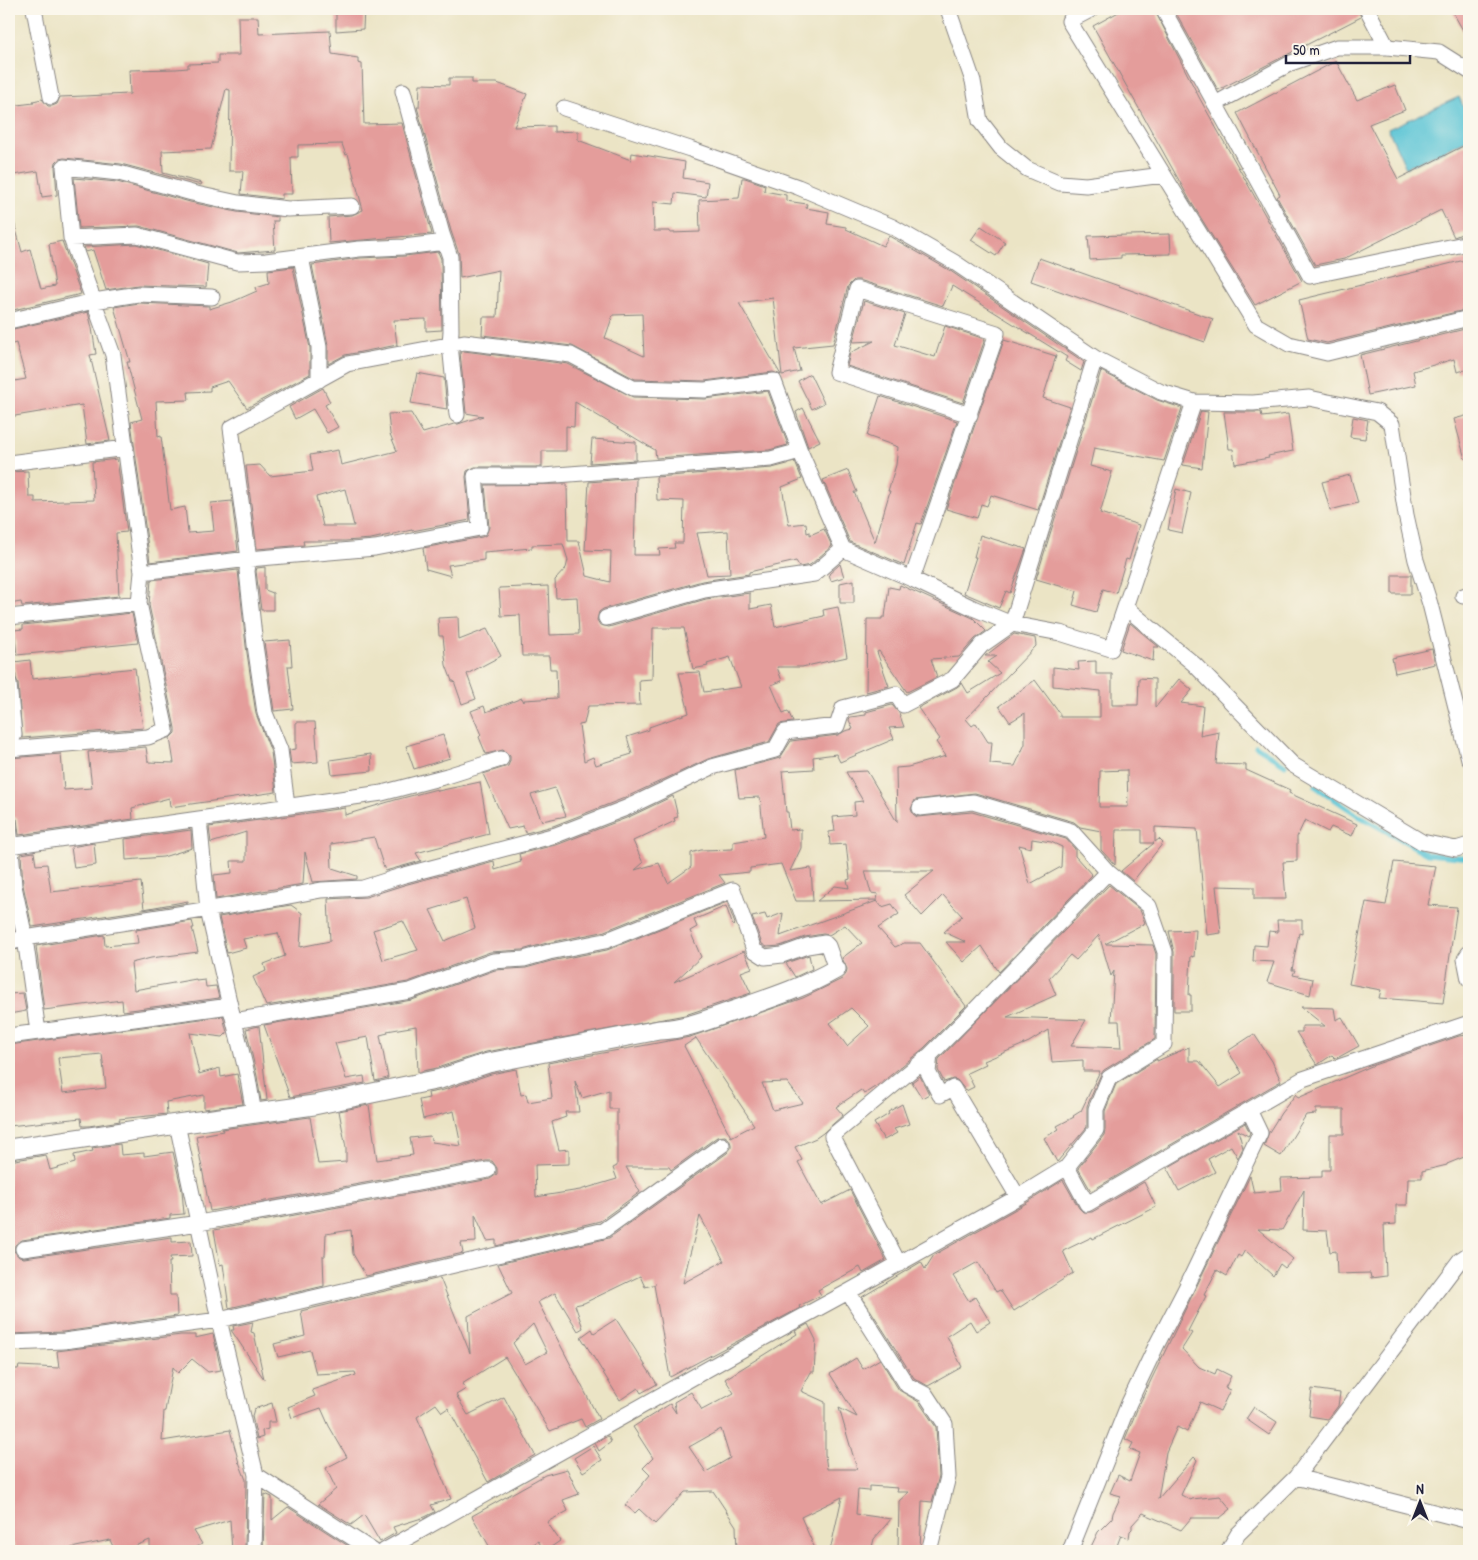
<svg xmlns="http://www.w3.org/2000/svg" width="1478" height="1560" font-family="'Patrick Hand',sans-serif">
  <rect width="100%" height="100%" fill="#fbf7ec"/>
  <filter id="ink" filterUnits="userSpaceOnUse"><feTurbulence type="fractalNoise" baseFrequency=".02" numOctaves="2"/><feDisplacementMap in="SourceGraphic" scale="10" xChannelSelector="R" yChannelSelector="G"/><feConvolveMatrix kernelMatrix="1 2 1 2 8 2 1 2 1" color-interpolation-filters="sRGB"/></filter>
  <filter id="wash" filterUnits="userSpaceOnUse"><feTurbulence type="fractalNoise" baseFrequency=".0096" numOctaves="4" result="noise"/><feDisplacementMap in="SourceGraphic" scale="20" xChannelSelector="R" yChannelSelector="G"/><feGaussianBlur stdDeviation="1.12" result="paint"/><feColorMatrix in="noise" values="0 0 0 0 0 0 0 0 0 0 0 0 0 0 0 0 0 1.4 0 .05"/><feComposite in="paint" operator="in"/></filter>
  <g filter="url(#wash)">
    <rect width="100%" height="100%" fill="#ebe4c5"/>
    <!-- water -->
    <path fill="#5ac4d5" stroke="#3e7388" d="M1459 97 1469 119V139L1406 168 1388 129Z"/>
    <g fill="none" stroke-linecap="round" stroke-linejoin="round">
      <!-- stream -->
      <path stroke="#5ac4d5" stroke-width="5" d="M1256 746 1285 765
        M1316 787 1359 816 1427 854 1469 858"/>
    </g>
    <g id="blocks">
      <!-- building -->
      <path fill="#e49d9b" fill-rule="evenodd" d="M336 9H364L363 29 336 31Z
        M1124 9H1154L1200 99 1302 281 1255 305 1191 202 1093 26Z
        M1174 9H1358L1361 17 1218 90Z
        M1451 9H1469V41Z
        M238 17H258L259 34 330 31 332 54 358 58V63L362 64 364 124 402 123 432 234 329 243 328 217 352 215 363 210 348 154 346 155 342 144 298 145V157H291L292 194H282V199L241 194 243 171H229L230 90 226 89 211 149 162 151 163 173 202 183 201 185 121 164 64 158 59 159 56 162 55 167 57 195 42 197 38 171 14 175 9 143V106L34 103 33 101 42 99 48 106H52L57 104 60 97 130 94 129 70 176 69 188 68V64L218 63V55H239Z
        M1336 61 1357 100 1395 85 1405 110 1369 124 1398 179 1469 143V231L1454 237 1441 210 1344 259 1315 265 1277 197 1280 195 1237 113Z
        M449 78H472V83H497L527 94 514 127 554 126V132L578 131V140L631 160 632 153 685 162 683 178 708 182 706 197 675 193 674 204 653 202 654 231H670V233L700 232 699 200 739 198 742 178H745L765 185 764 191 786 195V201L807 204 806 208 829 212 827 224 846 227V229L883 246 889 236 949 270 1084 362 1081 371 1065 361 1067 357 952 286 943 306 859 280H854L848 286 833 344 794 348 800 371 782 375 773 298 739 303 781 375 773 372 705 381 635 379 572 346 482 335 483 317H497L499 270 460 278 459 254 451 231 417 107H419L420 84 449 85ZM642 314 644 356 605 338 613 315Z
        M74 178 117 182 190 202 237 212 278 217V221H273L275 250 238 253 139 226 79 228Z
        M13 218 22 252 30 249 41 289 55 286 49 244 62 241 81 294 9 311V289L13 288 9 271V219Z
        M981 226 1005 242 996 256 971 240Z
        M1170 234 1171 254 1121 255V258L1090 260 1088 236Z
        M136 244 208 264 206 287 138 285 106 290 93 250 86 252 84 247Z
        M438 252 441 259 442 330 426 331V319L394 320 397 345 345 355 328 364V345L312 265 360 258 404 256Z
        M1039 258 1213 319 1205 342 1031 281Z
        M1469 259V309L1327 343 1308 339 1299 300Z
        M293 267 310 348V374L247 408 228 381 210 387V391L188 392 189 400 156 401 158 437 161 436 170 510 185 507 188 533 214 531 211 503 232 501 238 551 150 562 131 422 142 419 127 362H130L114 307 139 303 209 306V309L232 302 257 291 256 287 269 283 268 270Z
        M864 301 905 314 895 345 935 357 945 326 985 339 963 403 847 366 850 353 874 341 853 342Z
        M88 312 92 328 96 354 90 355 110 441 87 444 82 405 9 417V382L26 379 16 343 9 345V330Z
        M1469 328V369L1457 372 1454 359 1413 371 1416 385 1368 395 1360 355Z
        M1004 340 1056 356 1043 398 1070 407 1038 510 991 495 987 506 981 504 977 518 946 509Z
        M464 351 568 364 633 397 705 399 768 391 788 445 769 450 656 458 655 450 575 402 574 427 566 426V451H542V467H475L467 471 466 477 470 520 412 531V530L371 539 345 541H303L304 545 257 549 246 466 260 465 270 476 313 471 310 455 338 450 341 465 397 451 390 434 388 414 411 413 423 433 454 424H458L483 416 466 413 460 352ZM345 489 354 526H323L316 497Z
        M1101 371 1157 400 1182 408 1164 461 1094 448 1090 466 1112 472 1100 513 1139 525 1129 560 1126 559 1116 593 1103 589 1096 612 1073 605 1077 591 1036 579Z
        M417 373 444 378 447 409 411 403Z
        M810 374 824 403 812 409 798 381Z
        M323 388 330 402 325 405 338 427 327 433 313 409 295 419 289 407Z
        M880 396 957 421 921 524 917 523 904 565 850 542 823 480 848 470 857 492H854L875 542 890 491H888L896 465 898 447 867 436Z
        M803 408 820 441 808 447 796 412Z
        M1201 411 1208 412 1202 468 1183 465Z
        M1224 412H1261L1262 417 1288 414 1293 451 1268 456 1269 458 1235 464 1233 449H1229Z
        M1469 415V459H1465L1454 419Z
        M1353 417 1368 420 1365 439 1350 437Z
        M592 439 636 442V460L590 463Z
        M117 459 127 532 116 533 119 596 22 606 21 602 9 604V472L28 471 29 497H35V502L94 500 92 462Z
        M795 462 802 479 782 487 789 525 806 523 807 533 810 532V535L824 529 832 546 810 565 800 567 796 561 749 572V574L702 581 603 609 599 612 597 620 600 625 609 627 706 599 750 593V609L771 605 775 627 824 616 823 610 838 607 847 657 802 667H777L782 681 771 685 783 713 788 711 793 722 779 724 769 742 708 759 622 799 553 826 526 833 523 826 508 829 483 774 508 766 510 761V756L503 750 486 754 479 737 481 735 471 711 484 706 486 712 522 698 524 702V700L557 698 556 669H550L549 656H522L520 615 501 616 499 588 548 586 550 635 579 634 577 597 556 598 555 580 566 568 568 560 563 544 532 545V548L484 552V560L448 565 451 576 426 569 423 548 482 537 486 535 489 527 485 485 567 484 568 541H579L587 576 610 582 611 551 585 550 589 482 636 478 634 555H660L659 549 675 548 674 543H683L684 501 657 500 656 477 772 468ZM728 531 730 574 707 575 697 533ZM653 628H684L693 669 708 666 707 664 730 657 741 687 704 692 700 672 679 673 689 713 649 727V730L627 737 632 754 596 765 593 757 584 761 579 725 584 724 588 706 640 705 639 680 652 679ZM555 788 566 816 542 821 531 795Z
        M1350 475 1358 503 1330 510 1322 482Z
        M1176 489 1191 493 1182 533 1168 530Z
        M980 535 1026 549 1010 593 1006 591 999 608 964 593 976 557H974Z
        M840 564 844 577 831 581 829 574Z
        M265 567V590L273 593V610H261L256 571 257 568Z
        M238 570 246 646 256 714 271 752 276 792 170 807 169 798 132 808 133 819 19 835 17 819 11 815 9 758 61 754 64 790 92 788 88 752 146 747 148 762 174 763 170 738 175 733V728L149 605 151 580Z
        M1392 575H1411V594H1392Z
        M854 580V603H840V583Z
        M900 585 973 618 986 631 975 639 959 657 931 659 937 677 907 692 879 651 877 652 889 686 866 692 867 619H882V617H885L889 587 899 589Z
        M132 613 138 643 17 655 14 630 23 629V625Z
        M458 617 459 640 487 629 501 656 467 674 476 699 462 704 454 681H452L446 665 443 636H439L438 618Z
        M1130 623 1159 647H1154L1153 661 1121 650Z
        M1014 634 1035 638 1036 646 966 719 972 726 976 723 988 742H992L990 764 1015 766 1025 744V713L1010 722 999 706 1035 680 1060 714V717H1100V691L1053 686V667L1079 670 1078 662 1096 661V674H1112V705H1138L1139 678 1155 679V708L1179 679 1192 690 1181 703 1203 706 1200 736 1219 732 1216 764 1246 765V770L1290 790 1289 793 1357 824 1352 836 1331 827 1328 832 1305 820 1297 837V861L1283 862 1286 899H1254V887L1216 886 1221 933 1207 935 1197 829 1155 827V842L1159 839 1163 843 1133 881 1121 871 1154 843H1142V830H1116L1115 865 1101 850V831L1080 827 1074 822 975 793 915 800 911 809 913 814 917 817 972 812 1066 839 1075 849V856L1092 875 999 972 982 946 964 962 946 942H966L944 932 962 916 943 895 922 916 904 895 934 871H865L871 893 878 894 877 900 817 901 835 886 849 888 847 880 850 879 846 844 830 845 829 832 835 831 833 817 855 815 854 802 863 801 846 772 867 771 897 822 896 768 908 767 946 756 936 742 940 739 918 708 957 687 962 683 968 693 1000 673 988 662 997 656H985ZM1127 770 1128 807H1099L1100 771ZM1032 839 1051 842 1062 847 1061 867 1030 884 1019 845 1031 848Z
        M290 640 292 666H288L293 709 274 711 264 642Z
        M1432 649 1435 664 1395 673 1392 658Z
        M30 660 32 679 135 668 143 728 22 738 18 683 16 678 14 662Z
        M892 705 899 713 904 727 889 728 894 739 840 762 836 754 813 757 814 769 782 771 786 812H788L790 830 801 829V848L790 871 811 868 813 901H796L781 864 750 868V872L719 875 725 883 602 932 547 943 522 950 490 952 408 982 266 1006 253 977 266 971 264 964 285 956 278 933 243 939 246 948 227 953 219 917 291 905 302 913 300 947 330 941 328 899 366 897 404 885 494 861 495 870 521 862 519 854 559 844 629 817 673 796 678 817 674 818 675 821 633 841 643 863 635 870 659 863 668 883 691 867V853L701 850 733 849V842L764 837 760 797 739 798 735 770 780 758 791 741 838 735 845 731 853 729 849 720 850 717 866 715V712ZM466 899 475 928 445 941 430 910ZM403 921 418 950 383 960 373 930Z
        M296 722H315L318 762 291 764 289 750 296 749Z
        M443 735 450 758 414 769 406 746Z
        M371 754 372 771 332 775 330 760Z
        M480 782 489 834 416 853 421 861 385 871 374 837 331 844 332 868 357 876V879L313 882 305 852 303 884 216 899 214 875 232 873 231 861H246V832L211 843 209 827 345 808V815L395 800 437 789 438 791Z
        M191 830 192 848 163 857 126 860 125 839Z
        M94 843 96 865 74 868 71 847Z
        M34 852 36 865 47 864 51 892 141 882 144 909 188 901V903L32 927 23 885 21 854Z
        M1394 862 1436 866 1428 905 1457 907 1443 1003 1379 998 1381 990 1349 984 1366 902 1386 905Z
        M1109 885 1140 910 1145 923 1105 944 1153 945 1156 954 1155 1039 1104 1070 1101 1074 1087 1106V1127L1057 1162 1044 1138 1059 1129 1057 1126 1074 1117 1073 1116 1081 1111 1100 1071H1083V1060L1052 1062 1048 1030 1029 1042 984 1061 986 1064 967 1073 974 1087 966 1091 957 1080 953 1079 944 1082 938 1070 939 1059ZM1099 935 1111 976 1114 971 1111 1021H1119L1121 1048 1071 1046 1086 1020 1007 1017 1056 995 1049 978 1070 955 1076 960Z
        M877 901 882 907 892 904 899 914 878 928 895 947 904 943H920L966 1006 924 1048 881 1083 864 1094 861 1090 836 1107 843 1115 823 1133 816 1138 795 1147 802 1160 798 1162 821 1205 850 1190 886 1260 863 1273 860 1267 818 1290 821 1295 799 1306 800 1308 670 1377 654 1285 656 1284 645 1287 640 1276 584 1303 575 1305 583 1328 578 1331 555 1293 538 1302 599 1419 585 1427 581 1419 550 1431 505 1357 462 1384 466 1389 456 1395 468 1415 504 1397 535 1455 488 1482 448 1408 442 1412 436 1404 417 1417 451 1499 431 1505 435 1512 425 1517 393 1527 396 1533 380 1542 364 1515 351 1525 318 1504 336 1489 326 1468 347 1457 329 1426 321 1408 292 1418 288 1407 315 1396 312 1390 356 1375 355 1372 316 1374 310 1350 278 1357 274 1344 305 1336 301 1311 440 1278 470 1353 468 1316 512 1293 498 1264 609 1238 727 1153 731 1148V1144L729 1139 725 1136 717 1137 671 1170 669 1167H626L640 1192 600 1221 496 1246V1240L487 1241 475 1214 476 1242 461 1243 463 1253 366 1276 353 1254 351 1230 326 1234 325 1256H323L324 1286 229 1308 223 1264 220 1265 214 1230 490 1179 497 1174V1168L492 1161H486L210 1211 196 1136 223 1131 222 1129 310 1117 318 1164 346 1162V1148L339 1111 369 1105 377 1160 413 1155 410 1138 430 1136 432 1142 461 1146 454 1111 423 1119 419 1100 429 1098 428 1093 444 1090 491 1074 516 1069 521 1095 526 1094 528 1102 552 1098 548 1063 690 1037 803 998 842 979 846 974 847 969 842 958 862 943 845 925 829 935 823 934 805 937 780 946 767 947 762 944 752 917 765 914 767 919 783 913 780 936ZM851 1008 869 1026 847 1046 830 1023ZM696 1038 754 1125 731 1137 684 1046ZM575 1081 582 1098 609 1090V1109H617V1166L613 1168 617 1179 580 1190 536 1197 535 1165 569 1164V1149L559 1150 552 1122 566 1117 565 1112H579ZM787 1082 803 1103 773 1110 762 1083ZM700 1216 724 1261 683 1283 690 1254ZM533 1324 547 1352 525 1364 513 1343Z
        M727 902 735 924 733 926 726 906 694 920 697 927 690 931 701 957 674 982 744 951 752 968 741 972 751 993 685 1015 486 1052 437 1068 418 1072 416 1026 387 1031 388 1033 380 1035 388 1078 375 1081 368 1037 335 1043 346 1079 364 1076 365 1083 290 1097 264 1025 412 1000 495 970 526 968 551 961 607 950Z
        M9 906 14 932 9 933Z
        M1277 920H1302V934L1299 933 1292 970H1295L1293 975 1313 979 1310 995 1267 982 1274 962 1253 961 1254 945 1267 946 1269 931 1278 932Z
        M192 921 194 928H192L198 952 151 958 131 963 134 990 196 979V981L205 980 206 987 216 986 219 998 123 1011 122 1000 44 1010 36 946 104 935 105 946 138 943 136 930Z
        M1196 930 1194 957 1191 956 1189 995H1191V1011H1174V952L1169 931Z
        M809 955 812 969 795 977 786 963Z
        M23 993 26 1011 9 1014V994Z
        M1301 1007 1334 1008 1336 1020 1342 1017 1359 1046 1339 1057 1335 1058 1332 1055 1317 1065 1296 1032H1302V1026H1325Z
        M223 1016 227 1033 223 1037 190 1033 199 1074 220 1068 221 1077 237 1074 243 1104 204 1109V1095L166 1102 167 1114 119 1119 120 1121 89 1126H82L81 1118 9 1126V1045ZM102 1054 106 1088 63 1093 58 1058Z
        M259 1026 267 1100 261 1101 257 1076 246 1029Z
        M1254 1034 1272 1061 1281 1081 1091 1191 1078 1168 1104 1135 1105 1130V1111L1116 1084 1157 1059V1061L1189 1047V1061H1199L1220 1087 1242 1073 1228 1051Z
        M1469 1035V1155L1447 1164V1165L1422 1171V1178H1408L1407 1205H1396V1224L1384 1225 1386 1276 1371 1278 1370 1273 1337 1274 1336 1251 1330 1252 1327 1231 1303 1230 1304 1190 1282 1230 1258 1229 1293 1259 1285 1268 1280 1264 1273 1276 1245 1250 1241 1257 1238 1255 1227 1276 1217 1270 1204 1295 1206 1296 1188 1331 1192 1333 1182 1349 1199 1367 1215 1374 1217 1369 1231 1376 1225 1388 1230 1390 1220 1411 1200 1402 1187 1432 1177 1427 1166 1452 1158 1499 1194 1457 1197 1460 1181 1495 1191 1500 1192 1499 1220 1496 1231 1509 1220 1518H1191L1181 1530 1143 1513 1132 1525V1529L1130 1531 1129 1538 1121 1535 1115 1551H1089L1098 1532 1112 1518 1113 1513 1121 1496 1110 1493 1118 1475 1130 1481 1140 1453 1130 1449 1133 1443 1125 1439 1138 1407 1250 1176 1254 1193 1282 1190 1281 1178 1322 1177V1170H1330V1134H1344V1109H1316V1114L1306 1115 1281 1156 1264 1146 1269 1132 1281 1113 1296 1094 1298 1098 1374 1065 1459 1036Z
        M920 1076 929 1094 922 1098 912 1082Z
        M902 1104 909 1124 894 1129 897 1133 884 1140 874 1123 889 1114 888 1112Z
        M1245 1123 1250 1133 1248 1136 1238 1130 1243 1148 1238 1158 1231 1146 1208 1159 1215 1172 1179 1191 1167 1168Z
        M120 1144 121 1155 144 1153V1156L173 1152 182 1191 184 1214 170 1215V1218L22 1240 15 1245 14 1251 19 1257 24 1258 172 1237V1242L191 1241 192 1256 170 1257 171 1262H169L170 1295H176L177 1316 63 1332 10 1334 9 1332V1161L46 1155 50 1170 75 1163 74 1155 93 1151 92 1148Z
        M1063 1180 1079 1208 1083 1212H1092L1144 1182 1156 1207 1093 1239 1092 1237 1063 1251 1073 1273 1014 1311 1000 1290 996 1292 978 1262 953 1276 969 1301 975 1297 990 1322 976 1331 970 1321 947 1336 962 1367 928 1386 914 1378 862 1297 921 1262 925 1269 934 1255 1023 1205Z
        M616 1319 657 1384 641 1393 638 1388 620 1400 581 1337 592 1329 594 1333Z
        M253 1322 251 1332 254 1333 264 1379 231 1330H234L233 1326Z
        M808 1324 816 1340 814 1372H811L801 1391 825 1402V1454L827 1469H857L839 1408 857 1417 830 1374 856 1358 863 1369 880 1359 899 1390 919 1402 936 1427 939 1476 932 1502 922 1501 920 1551H898L899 1501 909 1492H897L898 1488 869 1486V1491L858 1490 856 1514 891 1519 874 1539 871 1551H830L842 1497 801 1517 816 1551H737L736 1526 713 1491 685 1492 655 1524 639 1509 635 1513 625 1505 650 1475 643 1468 653 1458 633 1427 670 1404 676 1413 674 1402 691 1392 702 1410 734 1393 725 1379 797 1334 795 1331ZM721 1429 730 1458 706 1472 689 1447Z
        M213 1334 221 1370 208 1372 192 1359 178 1373 173 1367 165 1411H164L162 1441 230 1430 239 1463V1462L246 1480 245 1551H232L230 1520 194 1531 202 1544 190 1551H150V1540L122 1551H115L110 1540 71 1548 72 1551H18L9 1537V1369H18L19 1366 59 1368 57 1351 181 1335H195V1338Z
        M1312 1389 1340 1393 1338 1406 1328 1419 1309 1416Z
        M272 1403 276 1422H268V1429L262 1431 263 1437 257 1439 252 1416 254 1409Z
        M1254 1407 1277 1422 1269 1435 1246 1419Z
        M608 1436 611 1442 599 1451 595 1443Z
        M593 1446 602 1460 583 1472 574 1458Z
        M567 1469 579 1494 563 1500 568 1511 547 1522 560 1541 545 1551 538 1541 524 1551H492L472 1516 545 1475Z
        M265 1494 272 1497V1520L288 1507 356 1551H263Z"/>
    </g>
  </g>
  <g filter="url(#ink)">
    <use href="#blocks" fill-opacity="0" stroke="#868380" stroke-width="1"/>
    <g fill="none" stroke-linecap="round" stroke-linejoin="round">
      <!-- minor casing -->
      <g stroke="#868380" stroke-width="17">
        <path id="minor" d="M34 9 51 97
          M948 9 973 81 980 121 1001 148 1027 169 1060 183 1086 185 1163 175
          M1092 9 1069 21 1256 325 1289 344 1327 353 1469 318
          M1163 9 1310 276 1469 243
          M1367 9 1387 47
          M403 91 442 234 450 257 451 331 450 344 457 415
          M1215 104 1291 63 1337 47H1387L1439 52 1469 71
          M564 108 690 149 798 187 893 227 954 262 1095 358 1161 392 1194 402 1253 403 1309 398 1377 412 1392 424 1406 515 1416 560 1430 604 1469 759
          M71 238 137 235 237 262 266 261 359 249 404 247 445 242
          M301 257 319 347V380
          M9 321 94 301 138 294 212 297
          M9 463 126 448
          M843 549 912 579 973 608 1012 624 1060 633 1111 649 1194 402
          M142 572 249 559 231 428 347 364 464 342 571 355 633 388 705 390 774 381 800 451 843 549 814 574 704 590 606 618
          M912 579 997 333 857 289 836 372 970 415
          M1463 596 1469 594
          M1125 607 1194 664 1293 765 1422 842 1456 849 1469 845
          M9 617 139 603
          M9 684 14 735 9 743
          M9 749 148 737 166 730 139 603 142 572 113 355 71 238 64 167 119 173 192 193 238 203 288 209 352 206
          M287 806 280 750 265 713 255 645 247 571 249 559 375 548 480 528 475 476H543L771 459 800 451
          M920 808 973 802 1071 831 1108 872
          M9 824 14 886 25 938 9 943
          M9 846 199 819
          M1469 953 1465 959 1469 979
          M230 1006 234 1021 410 991 493 961 524 959 549 952 605 941 733 890 754 950 765 957 782 955 807 946 825 943 828 946 836 969
          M234 1021 248 1078 254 1114
          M38 1032 25 938 268 900 321 890 363 888 401 876 556 835 626 808 712 767 775 750 785 732 837 726 843 708 896 694 903 705 953 679 982 645 1012 624 1095 358
          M9 1036 230 1006 208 910 199 819 382 793 447 776 501 759
          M177 1124 219 1320 256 1475 254 1551
          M1067 1167 1087 1204 1303 1079 1469 1023
          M23 1249 199 1223 488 1170
          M899 1264 832 1136 930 1055
          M848 1292 907 1385 926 1395 945 1424 948 1477 929 1551
          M9 1343 64 1341 219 1320 604 1230 722 1145
          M256 1475 373 1551
          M1296 1477 1469 1521
          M384 1551 745 1348 848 1292 1018 1197 1067 1167 1096 1130V1109L1109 1078 1164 1044 1165 952 1149 906 1108 872 971 1014 930 1055 928 1072 940 1095 953 1088 1018 1197
          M1070 1551 1129 1403 1157 1344 1185 1290 1260 1133 1249 1110
          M1228 1551 1238 1534 1296 1477 1460 1260 1469 1254"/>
      </g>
      <!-- tertiary casing -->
      <g stroke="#868380" stroke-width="21">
        <path id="tertiary" d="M9 1149 177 1124 314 1105 440 1079 488 1063 659 1030C686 1029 707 1020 733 1011 768 999 803 988 836 969"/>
      </g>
      <!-- minor -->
      <use href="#minor" stroke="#fff" stroke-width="15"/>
      <!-- tertiary -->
      <use href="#tertiary" stroke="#fff" stroke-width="19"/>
    </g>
  </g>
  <!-- margin -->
  <rect width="1478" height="1560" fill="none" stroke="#fbf7ec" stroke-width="30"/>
  <!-- north arrow -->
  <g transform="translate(1420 1502)" stroke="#fbf7ec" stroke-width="4" paint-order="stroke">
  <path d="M0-4L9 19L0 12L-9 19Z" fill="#22223b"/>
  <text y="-8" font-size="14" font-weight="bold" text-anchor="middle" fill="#22223b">N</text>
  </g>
  <!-- scale -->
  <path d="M1286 55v8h124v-8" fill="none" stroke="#22223b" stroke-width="2.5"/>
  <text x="1293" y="55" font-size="15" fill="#22223b" stroke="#fbf7ec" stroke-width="4" paint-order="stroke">50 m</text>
</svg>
